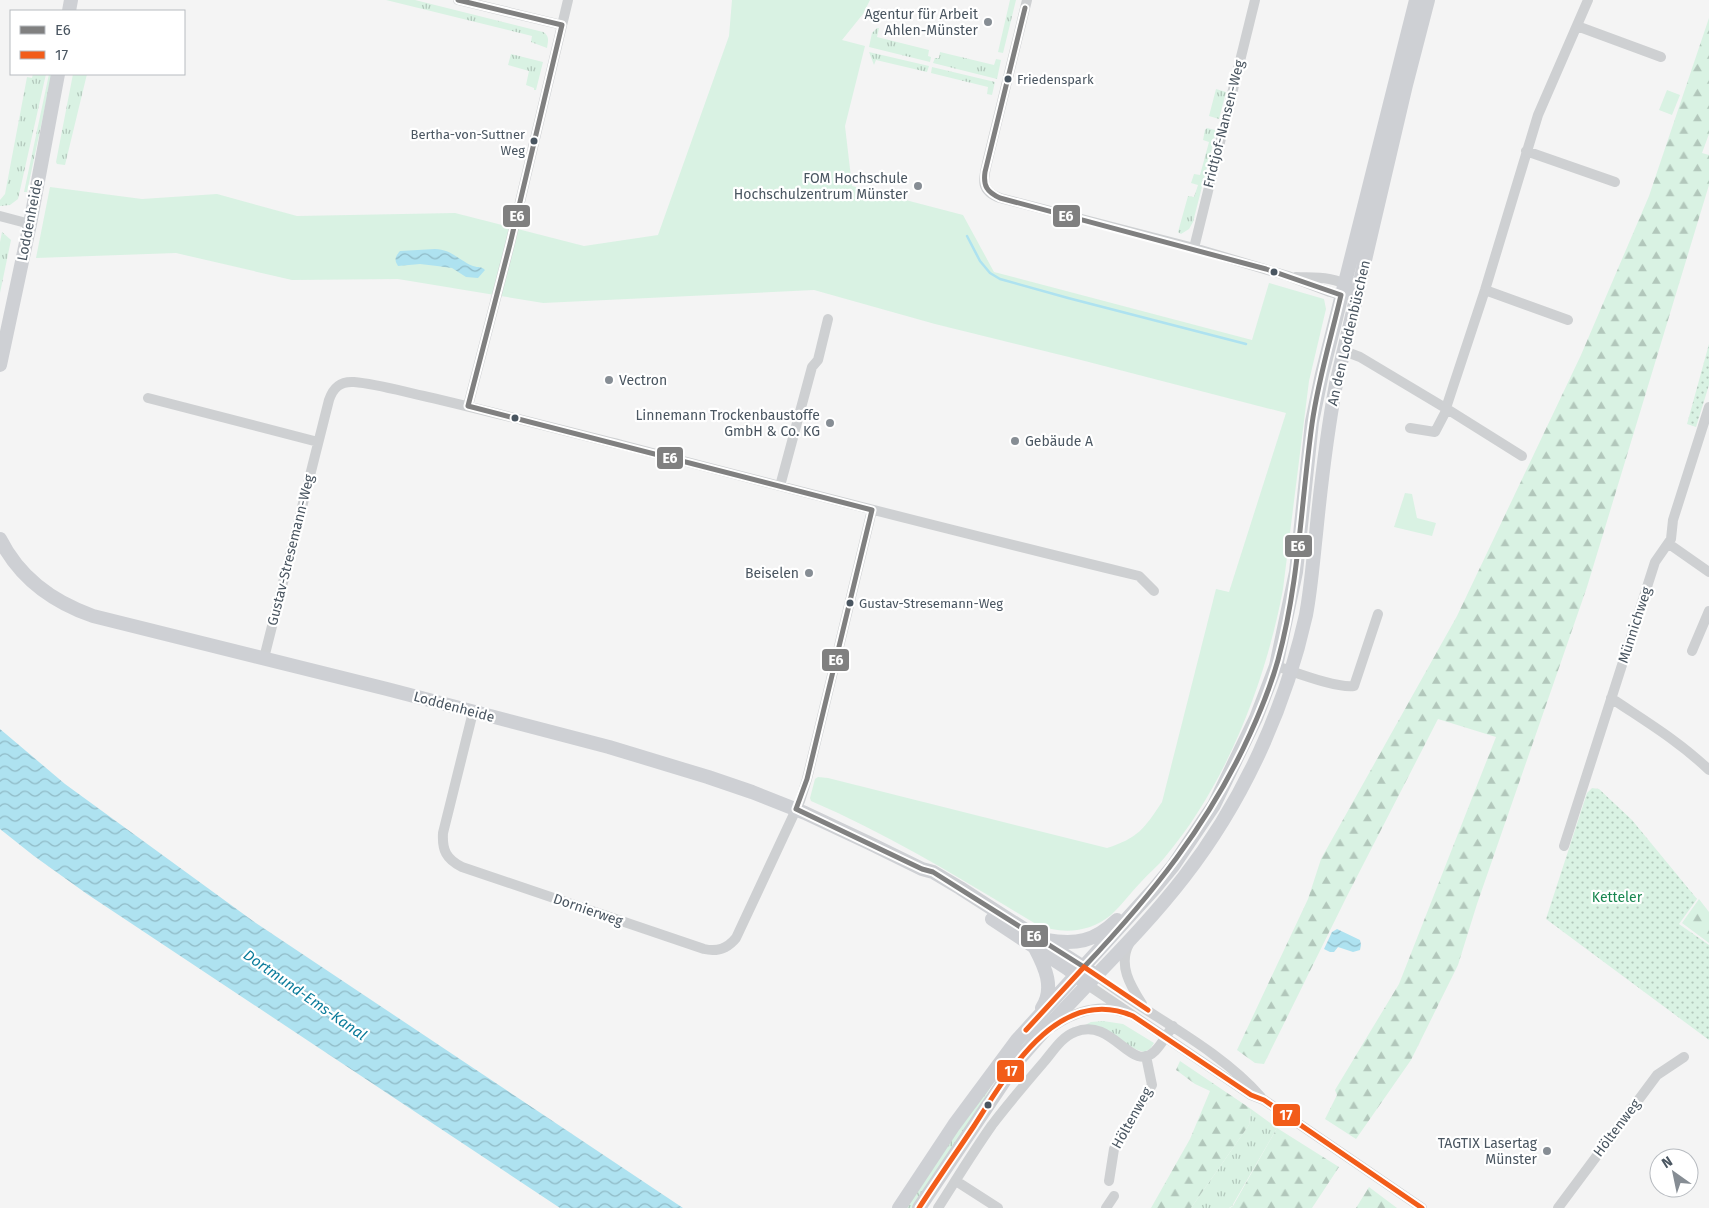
<svg xmlns="http://www.w3.org/2000/svg" width="1709" height="1208" font-family="'Fira Sans',sans-serif">
  <defs>
    <pattern id="grass-tufts" width="24" height="20" patternUnits="userSpaceOnUse" patternTransform="scale(1.25)"><rect width="24" height="20" fill="#d9f2e3"/><path d="M3 7l-1-3M5 7V3M7 7l1-3M15 17l-1-3M17 17v-4M19 17l1-3" fill="none" stroke="#b2c7bb"/></pattern>
    <pattern id="forest-firs" width="22" height="20" patternUnits="userSpaceOnUse" patternTransform="scale(1.25)"><rect width="22" height="20" fill="#d9f2e3"/><path d="M5 1l3.5 6h-7zM16 11l3.5 6h-7z" fill="#b2c7bb"/></pattern>
    <pattern id="garden-dots" width="8" height="8" patternUnits="userSpaceOnUse" patternTransform="scale(1.25)"><rect width="8" height="8" fill="#d9f2e3"/><path d="M2 2h.1M6 6h.1" fill="none" stroke="#b2c7bb" stroke-width="1.8" stroke-linecap="round"/></pattern>
    <pattern id="water-waves" width="16" height="10" patternUnits="userSpaceOnUse" patternTransform="scale(1.25)"><rect width="16" height="10" fill="#aee2f0"/><path d="M0 5q4-4 8 0t8 0" fill="none" stroke="#90bac6"/></pattern>
  </defs>
  <rect width="100%" height="100%" fill="#f4f4f4"/>
  <!-- grass -->
  <path fill="url(#grass-tufts)" d="M386 0H415L543 32C550 36 548 41 547 48L531 42 532 36Z
    M1010 0H1016L1003 53 998 52Z
    M877 28H879L877 37 929 50 928 56 931 57 930 62 869 47 872 33Z
    M869 52 929 66 927 72 876 60 874 65Z
    M940 52 994 65 996 59 1001 60 997 79 933 63 935 58H939Z
    M511 54 543 62 536 90H534V88L526 85 529 71 508 65Z
    M932 67 995 82 992 95 987 94 988 87 931 73Z
    M33 74H46L18 199 10 205 0 206V200L5 194 27 77 32 78Z
    M49 74H52L27 192H24Z
    M73 74H87L65 165 57 164 56 162Z
    M1216 89 1226 92 1219 119 1209 116Z
    M1207 128 1215 130 1216 132 1193 222 1189 229 1181 234 1178 232 1188 196 1194 197 1198 185 1191 183 1194 174 1200 175 1209 142 1203 140 1205 130Z
    M2 232 11 240 0 293V242Z
    M1103 1021 1123 1024 1154 1043 1150 1049 1144 1052C1120 1046 1113 1024 1085 1025L1091 1022Z
    M1041 1023 993 1083 975 1115 914 1208H905L994 1076Z
    M1251 1109 1277 1128 1232 1206 1229 1208H1191L1249 1125Z"/>
  <!-- forest -->
  <path fill="url(#forest-firs)" d="M1709 18V134L1702 153 1709 155V185L1587 587 1477 904 1458 965 1411 1060 1356 1139 1325 1119 1337 1095 1335 1090 1399 984 1496 737 1438 719 1346 898 1264 1064 1255 1063 1237 1050 1308 899 1321 859 1457 616 1581 355 1649 196Z
    M1699 899 1709 912V943L1682 923Z
    M1180 1061 1251 1109 1249 1125 1191 1208H1151L1190 1139 1210 1091 1195 1084 1176 1070Z
    M1277 1128 1339 1167 1312 1208H1230L1233 1206Z
    M1369 1187 1397 1208H1356Z"/>
  <!-- park -->
  <path fill="#d9f2e3" d="M732 0H870L863 14 842 40 865 46 845 126 852 186 963 215 994 272 1252 340 1269 283 1324 299 1326 309 1309 381 1283 589C1266 681 1226 785 1165 857 1158 866 1149 873 1141 882 1131 892 1122 905 1111 915 1089 933 1061 935 1036 924 963 880 890 835 811 801L810 798 815 779 818 777 828 778 1107 848C1138 838 1144 829 1162 802L1216 589 1229 592 1286 413 1081 360 935 324 814 290 543 303 398 279 292 280 176 253 36 258 50 187 142 199 217 194 297 216 455 213 584 246 658 235 729 36Z
    M1667 90 1680 95 1672 115 1659 110Z
    M1405 493 1412 494 1417 518 1436 523 1432 536 1394 527Z"/>
  <!-- garden -->
  <path fill="url(#garden-dots)" d="M1709 344V385L1696 427 1687 424Z
    M1592 788 1599 789 1632 820 1697 899 1679 924 1709 945V1040L1546 919 1587 793Z"/>
  <!-- water -->
  <path fill="url(#water-waves)" d="M435 249C453 250 458 260 473 266 479 268 481 266 485 270L478 278 466 277 452 268 437 266 420 264 398 266C394 260 395 257 400 251Z
    M0 729 65 784 253 921 683 1208H560L87 894 34 856 0 829Z
    M1337 929 1360 940 1361 945 1360 950 1353 952 1338 947 1334 952H1330L1324 949 1332 932Z"/>
  <g fill="none" stroke-linecap="round" stroke-linejoin="round">
    <!-- stream -->
    <path stroke="#aee2f0" stroke-width="2.5" d="M967 236 980 261 990 273 1000 279 1068 298 1246 344"/>
    <!-- street -->
    <path stroke="#ced0d2" stroke-width="10" d="M458 0 562 25
      M1027 0 988 159C984 177 978 190 1000 198L1194 248 1288 276 1330 292 1341 295 1347 294
      M1577 26 1661 57
      M1526 151 1615 182
      M0 216 30 224
      M1194 248 1255 0
      M1296 277C1312 278 1336 276 1349 287
      M1485 290 1568 320
      M1344 351 1360 357 1447 409 1522 456
      M148 398 318 442
      M468 406 510 244 568 0
      M1446 408 1485 290 1538 115 1588 0
      M1410 428 1435 432 1447 409
      M780 486 812 367 818 360 828 319
      M1669 544 1709 572
      M1692 651 1709 611
      M264 658 329 400C333 388 340 381 354 382 378 384 404 392 428 397 493 412 557 429 622 445 794 490 966 534 1139 576L1154 591
      M1276 666C1295 672 1335 688 1354 686L1378 614
      M1611 698C1645 721 1679 741 1709 770
      M473 712 443 833C442 850 446 859 462 867L704 949C717 952 727 949 736 938L800 801 807 779 872 510
      M1564 846 1655 562 1671 539 1673 520 1709 407
      M1129 944C1118 965 1130 985 1142 1004
      M1097 976C1149 1016 1217 1047 1261 1097
      M1088 985 1251 1095 1264 1100 1422 1208
      M1052 1027C1073 1013 1098 1003 1123 1012
      M956 1181 998 1208
      M1109 1181 1114 1149 1152 1085 1146 1056
      M938 1208C956 1180 973 1152 992 1125 1008 1104 1025 1084 1043 1063 1052 1053 1061 1037 1075 1032 1113 1016 1131 1075 1155 1051 1162 1044 1167 1034 1173 1026
      M1106 1208 1114 1196
      M1558 1208 1657 1075 1684 1057"/>
    <!-- secondary -->
    <path stroke="#ced0d4" stroke-width="14" d="M69 11 71 0
      M0 365 30 224 58 74
      M0 539C19 577 53 602 93 616L387 689 609 747 708 777 752 792 805 813 869 843 922 869 933 872 960 888 1091 972
      M992 919 1068 969 1082 980
      M1046 940C1076 945 1094 942 1117 920
      M1035 948C1045 967 1055 988 1042 1008
      M899 1208 954 1125 1017 1040 1154 889 1173 866 1214 805 1256 718 1276 666 1296 572 1312 422 1322 374 1416 0
      M919 1208 1017 1062C1070 998 1133 943 1184 877 1243 801 1285 709 1306 615 1311 588 1313 561 1316 534 1321 483 1327 433 1336 384L1406 85 1428 0"/>
    <!-- bus-1 casing -->
    <g stroke="#fff" stroke-width="9">
      <path id="bus-1" d="M458 0 562 25
        M468 406 872 510
        M468 406 510 244 562 25
        M796 809 922 869 933 872 1084 967C1151 896 1209 824 1250 734 1261 710 1271 685 1278 660 1299 583 1301 503 1312 424 1318 380 1331 338 1341 295L1266 269 1000 198C987 192 983 186 985 172L1025 8
        M796 809 807 779 872 510"/>
    </g>
    <!-- bus-2 casing -->
    <g stroke="#fff" stroke-width="9">
      <path id="bus-2" d="M1084 967 1148 1010
        M1026 1030 1084 967
        M919 1208C937 1180 956 1153 974 1126 1008 1073 1058 984 1133 1016L1251 1095 1264 1100 1422 1208"/>
    </g>
    <!-- bus-1 -->
    <use href="#bus-1" stroke="#808080" stroke-width="5"/>
    <!-- bus-2 -->
    <use href="#bus-2" stroke="#f25c19" stroke-width="5"/>
  </g>
  <!-- markers -->
  <g fill="#868d94" stroke="#fff" stroke-width="2">
    <circle cx="988" cy="22" r="5"/>
    <circle cx="918" cy="186" r="5"/>
    <circle cx="609" cy="380" r="5"/>
    <circle cx="830" cy="423" r="5"/>
    <circle cx="1015" cy="441" r="5"/>
    <circle cx="809" cy="573" r="5"/>
    <circle cx="1547" cy="1151" r="5"/>
  </g>
  <g fill="#4a5661" stroke="#fff" stroke-width="2">
    <circle cx="1008" cy="79" r="4.5"/>
    <circle cx="534" cy="141" r="4.5"/>
    <circle cx="1274" cy="272" r="4.5"/>
    <circle cx="515" cy="418" r="4.5"/>
    <circle cx="850" cy="603" r="4.5"/>
    <circle cx="988" cy="1105" r="4.5"/>
  </g>
  <g text-anchor="middle" dominant-baseline="central" stroke-width="4.5" stroke-linejoin="round" paint-order="stroke">
    <!-- bus labels -->
    <g font-size="13" fill="#4a5661" stroke="#fff" text-anchor="start">
      <text x="1017" y="79">Friedenspark</text>
      <text x="525" y="134" text-anchor="end">Bertha-von-Suttner<tspan x="525" dy="16">Weg</tspan></text>
      <text x="859" y="603">Gustav-Stresemann-Weg</text>
    </g>
    <!-- poi labels -->
    <g font-size="14" fill="#4a5661" stroke="#fff" text-anchor="end">
      <text x="978" y="14">Agentur für Arbeit<tspan x="978" dy="16">Ahlen-Münster</tspan></text>
      <text x="908" y="178">FOM Hochschule<tspan x="908" dy="16">Hochschulzentrum Münster</tspan></text>
      <text x="619" y="380" text-anchor="start">Vectron</text>
      <text x="820" y="415">Linnemann Trockenbaustoffe<tspan x="820" dy="16">GmbH &amp; Co. KG</tspan></text>
      <text x="1025" y="441" text-anchor="start">Gebäude A</text>
      <text x="799" y="573">Beiselen</text>
      <text x="1537" y="1143">TAGTIX Lasertag<tspan x="1537" dy="16">Münster</tspan></text>
    </g>
    <!-- street labels -->
    <g font-size="14" fill="#4a5661" stroke="#fff">
      <text transform="translate(1224 124) rotate(-76)">Fridtjof-Nansen-Weg</text>
      <text transform="translate(30 220) rotate(-79)">Loddenheide</text>
      <text transform="translate(1349 333) rotate(-77)">An den Loddenbüschen</text>
      <text transform="translate(291 550) rotate(-76)">Gustav-Stresemann-Weg</text>
      <text transform="translate(1635 625) rotate(-72)">Münnichweg</text>
      <text transform="translate(454 707) rotate(15)">Loddenheide</text>
      <text transform="translate(588 910) rotate(19)">Dornierweg</text>
      <text transform="translate(1132 1118) rotate(-61)">Höltenweg</text>
      <text transform="translate(1617 1128) rotate(-53)">Höltenweg</text>
    </g>
    <!-- park labels -->
    <g font-size="14" fill="#17864f" stroke="#fff">
      <text x="1617" y="897">Ketteler</text>
    </g>
    <!-- water labels -->
    <g font-size="15" font-style="italic" fill="#0c7c9b" stroke="#fff">
      <text transform="translate(305 995) rotate(35)">Dortmund-Ems-Kanal</text>
    </g>
  </g>
  <g stroke="#fff" stroke-width="2">
    <rect x="1052" y="204" width="29" height="24" rx="5" fill="#808080"/>
    <rect x="502" y="204" width="29" height="24" rx="5" fill="#808080"/>
    <rect x="656" y="446" width="28" height="24" rx="5" fill="#808080"/>
    <rect x="1284" y="534" width="29" height="24" rx="5" fill="#808080"/>
    <rect x="821" y="648" width="29" height="24" rx="5" fill="#808080"/>
    <rect x="1020" y="924" width="29" height="24" rx="5" fill="#808080"/>
    <rect x="996" y="1059" width="29" height="24" rx="5" fill="#f25c19"/>
    <rect x="1272" y="1103" width="29" height="24" rx="5" fill="#f25c19"/>
  </g>
  <g font-size="14" text-anchor="middle" font-weight="bold" fill="#fff">
    <text x="1066" y="221">E6</text>
    <text x="517" y="221">E6</text>
    <text x="670" y="463">E6</text>
    <text x="1298" y="551">E6</text>
    <text x="836" y="665">E6</text>
    <text x="1034" y="941">E6</text>
    <text x="1011" y="1076">17</text>
    <text x="1286" y="1120">17</text>
  </g>
  <!-- legend -->
  <rect x="10" y="10" width="175" height="65" fill="#ffffff" stroke="#b7bbc0"/>
  <rect x="20" y="26" width="25" height="8" fill="#808080" stroke="#b7bbc0"/>
  <text x="55" y="35" font-size="15" fill="#4a5661">E6</text>
  <rect x="20" y="51" width="25" height="8" fill="#f25c19" stroke="#b7bbc0"/>
  <text x="55" y="60" font-size="15" fill="#4a5661">17</text>
  <!-- north arrow -->
  <g transform="translate(1674 1173) rotate(327)"><circle r="24" fill="#ffffff" stroke="#b7bbc0"/>
  <path d="M0-4L9 19L0 12L-9 19Z" fill="#868d94"/>
  <text y="-8" font-size="14" font-weight="bold" text-anchor="middle" fill="#4a5661">N</text>
  </g>
</svg>
